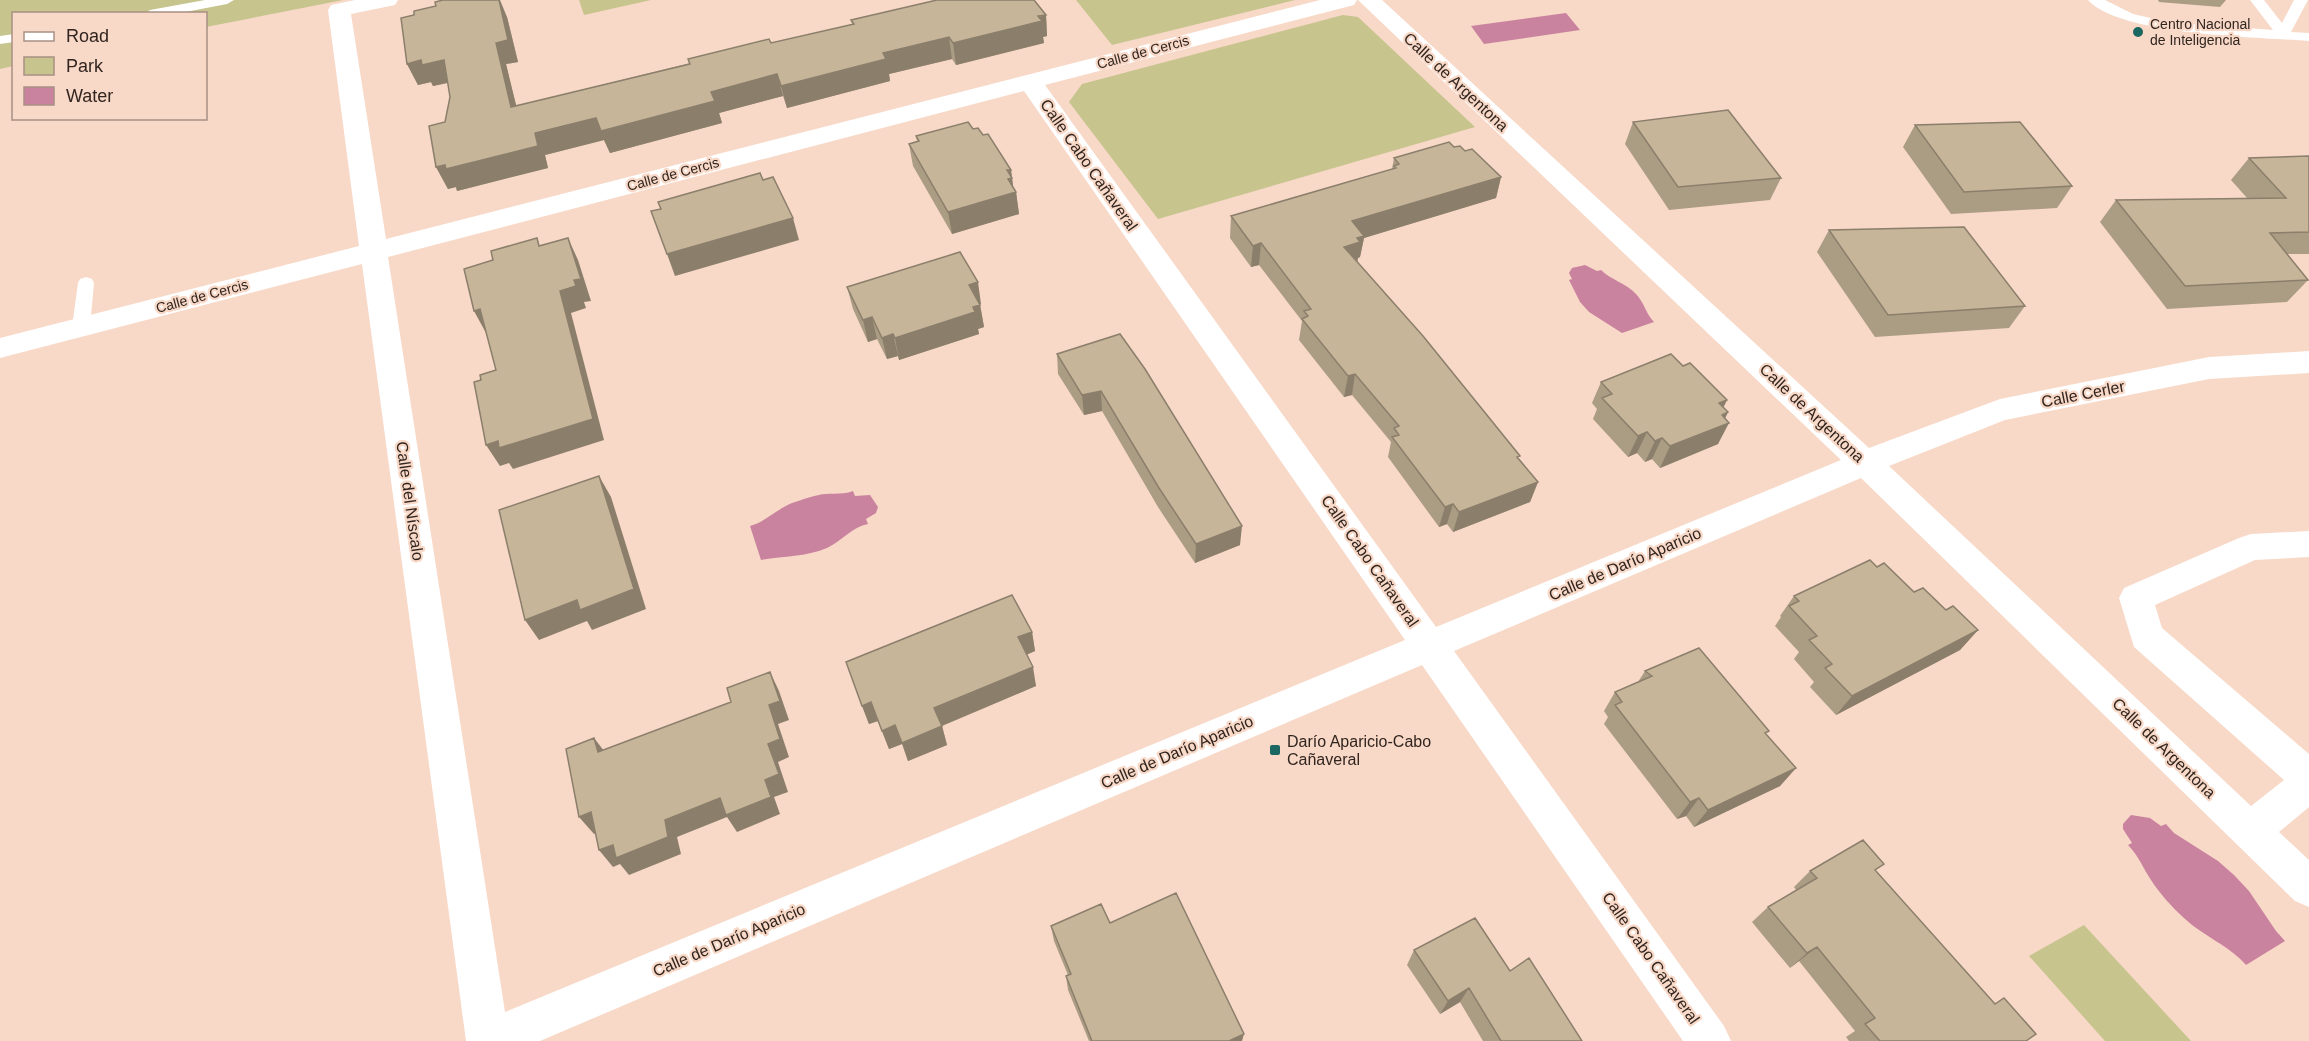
<svg xmlns="http://www.w3.org/2000/svg" width="2309" height="1041" font-family="Helvetica,sans-serif">
  <rect width="100%" height="100%" fill="#f8d8c7"/>
  <!-- green -->
  <path fill="#c7c48e" d="M0 0H343L206 27V14H14L13 66 0 69Z
    M579 0H651L584 15Z
    M1076 0H1295L1112 45Z
    M1343 15 1358 17 1475 127 1158 219 1069 102 1082 84Z
    M2084 925 2191 1041H2105L2029 956Z"/>
  <!-- water -->
  <path fill="#ca839f" d="M1566 13 1580 30 1484 44 1471 26Z
    M1585 265 1597 271 1601 270C1611 280 1626 283 1636 294 1644 302 1646 314 1654 322L1622 333 1589 312 1580 302 1569 280 1572 279 1569 273 1572 268Z
    M853 491 855 496 870 495 878 507 876 513 866 519 868 524C852 527 842 541 827 548 805 557 784 556 761 560L750 526C765 522 777 509 792 503 802 500 814 495 825 494 835 493 844 495 853 491Z
    M2131 815 2150 818 2161 826 2166 824 2174 833 2218 861 2234 875 2249 891 2276 931 2285 941 2246 965C2230 946 2203 936 2184 918 2172 907 2160 894 2151 880 2143 868 2138 855 2128 845L2132 843 2123 829V824Z"/>
  <g fill="none" stroke-linecap="round" stroke-linejoin="round">
    <!-- lane -->
    <path fill="#fff" fill-rule="evenodd" d="M205 0H234L227 4 175 14H144L150 10Z
      M2088 0H2105L2133 14 2168 22 2273 30 2250 0H2264L2282 23 2294 0H2308L2291 32 2309 33V41C2260 37 2121 36 2088 0Z
      M14 34V42L0 44V36Z
      M86 277 92 279 94 283 90 327 87 331H75L72 327 78 283 80 279Z"/>
    <!-- street -->
    <path fill="#fff" fill-rule="evenodd" d="M355 0H398L395 5 351 14 386 239 1320 0H1357L1354 5 1045 85 1436 627 1841 460 1358 0H1382L1869 448 2000 399 2209 357 2309 351V373L2209 379 2005 420 1889 466 2251 806 2284 780 2134 647 2119 598 2124 588 2239 538 2251 534 2309 531V557L2255 560 2155 605 2162 628 2309 754V807L2279 832 2309 860V907L2295 901 1861 478 1454 651 1724 1026 1731 1041H1683L1422 665 540 1041H466L362 264 0 358V338L359 246 328 10 331 5ZM1024 91 1405 640 505 1012 388 257Z"/>
  </g>
  <!-- wall -->
  <path fill="#ab9c84" d="M2158 0H2226L2220 7 2159 2Z
    M1046 15 1047 36 1043 37 1044 43 956 65 952 59 889 74 890 81 787 108 783 96 719 113 722 123 610 153 604 140 545 155 548 168 457 191 456 187 448 189 436 167 450 97 448 83 433 86 431 82 418 85 407 64 507 17 518 62 506 64 516 106 771 43 852 25 851 20Z
    M1633 122 1781 178 1770 200 1669 210 1625 144Z
    M1915 125 2072 186 2057 208 1951 214 1903 147Z
    M973 129 983 135 1011 170 1013 187 1016 192 1019 214 952 234 913 166 909 144 917 141 916 136Z
    M1454 147 1465 151 1501 177 1496 198 1364 238 1360 257 1358 258 1357 262 1538 482 1530 502 1453 532 1447 524 1439 527 1388 457 1391 442 1352 395 1344 397 1299 340 1302 321 1259 265 1251 267 1230 238 1231 216 1392 169 1394 158Z
    M2309 156V254H2287L2308 280 2287 302 2167 309 2100 222 2116 200 2248 199 2231 180 2249 158Z
    M1829 230 2025 306 2009 328 1875 337 1817 252Z
    M847 287 981 304H980L984 327 978 329 979 334 899 360 898 356 887 359 877 339 868 342 853 309Z
    M1057 354 1145 369 1240 545 1195 563 1158 507 1102 411 1084 415 1058 374Z
    M1683 366 1727 400 1723 408 1728 412 1725 419 1718 444 1660 468 1652 459 1645 462 1637 453 1628 457 1593 419 1597 409 1592 403 1601 382Z
    M1877 567 1914 592 1946 610 1978 630 1960 650 1836 715 1810 687 1814 682 1794 659 1799 652 1775 626 1781 617 1780 616 1794 596Z
    M1032 632 1035 651 1026 655 1036 686 942 726 947 745 908 761 902 744 889 749 878 721 869 724 846 662Z
    M1645 671 1766 734 1796 768 1780 786 1694 827 1686 816 1677 819 1604 724 1608 717 1604 711 1615 692 1638 682Z
    M1810 871H1876L2026 1041H1849L1846 1037 1855 1031 1799 961 1790 968 1752 922 1768 907 1796 890 1794 887Z
    M1110 923 1242 1041H1089L1068 990 1066 976 1068 975 1054 941 1051 926Z
    M1414 950 1510 971 1582 1041H1483L1460 1002 1440 1014 1407 965Z"/>
  <!-- shaded-wall -->
  <path fill="#8b7f6c" d="M499 0H500L507 17 518 62 506 64 522 129 511 107 496 43Z
    M1046 15 1047 36 1043 37 1044 43 956 65 953 43Z
    M949 37 952 59 889 74 890 81 787 108 781 86 883 53Z
    M421 60H444L455 81 433 86 431 82 418 85 407 64Z
    M777 74 783 96 719 113 722 123 610 153 604 140 545 155 548 168 457 191 456 187 448 189 436 167 535 133 596 118 711 92Z
    M1007 170H1011L1014 193 1016 192 1019 214 952 234 948 212Z
    M1501 177 1496 198 1364 238 1360 257 1358 258 1357 263 1344 247 1352 221Z
    M793 218 799 240 675 276 667 254Z
    M568 238 578 260 591 301 584 302 586 308 571 313 604 440 513 469 509 463 500 466 486 445 498 441 560 291 574 280Z
    M1261 243 1259 265 1251 267 1253 246Z
    M978 282 981 304 972 307 969 285Z
    M980 305 984 327 978 329 979 334 899 360 895 338Z
    M480 309 486 333 474 311Z
    M872 317 877 339 868 342 863 320Z
    M893 334 898 356 887 359 882 338Z
    M1355 374 1352 395 1344 397 1348 376Z
    M1101 391 1102 411 1084 415 1082 395Z
    M1727 400 1716 422 1719 403Z
    M1728 412 1721 426 1729 423 1718 444 1660 468 1670 446Z
    M1647 432 1637 453 1628 457 1638 436Z
    M1662 438 1652 459 1645 462 1655 441Z
    M599 476 611 497 646 609 592 630 587 621 539 640 525 620Z
    M1538 482 1530 502 1453 532 1459 512Z
    M1453 504 1447 524 1439 527 1445 507Z
    M1242 526 1240 545 1195 563 1196 544Z
    M1978 630 1960 650 1836 715 1852 696Z
    M1032 632 1035 651 1021 657 1018 637Z
    M1033 667 1036 686 939 727 934 708Z
    M770 672 779 691 789 720 778 724 789 757 778 762 788 792 774 797 780 814 737 832 727 817 677 837 681 854 629 875 620 864 613 867 599 850 665 820 765 780 768 744Z
    M871 702 878 721 869 724 862 706Z
    M895 725 902 744 889 749 882 731Z
    M942 726 947 745 908 761 902 743Z
    M594 738 608 756 598 752Z
    M1796 768 1780 786 1694 827 1708 810Z
    M1699 798 1686 816 1677 819 1690 802Z
    M591 812 605 830 594 834 579 817Z
    M1817 947 1790 968 1807 953Z
    M1469 988 1460 1002 1440 1014 1448 1001Z
    M1244 1034 1242 1041H1229Z"/>
  <!-- building -->
  <path fill="#c7b59a" stroke="#8b7f6c" stroke-width="1.5" d="M443 0H499L508 40 496 43 511 107 690 64 688 59 769 39 771 43 854 24 851 20 937 0H1034L1046 15 1038 16 1042 21 953 43 949 37 883 53 886 59 781 86 777 74 711 92 715 101 601 131 596 118 535 133 538 146 446 169 445 165 436 167 429 126 445 122 450 97 444 60 422 65 421 60 407 64 401 18 414 15V11L436 6 435 2Z
    M1728 110 1781 178 1678 187 1633 122Z
    M968 122 973 129 978 128 983 135 988 134 1011 170H1007L1012 178 1008 179 1016 192 948 212 909 144 919 141 916 136Z
    M2020 122 2072 186 1964 192 1915 125Z
    M1449 142 1454 147 1460 146 1465 151 1472 149 1501 177 1352 221 1364 236 1357 238 1360 242 1344 247 1423 336 1520 456 1517 457 1538 482 1459 512 1453 504 1445 507 1392 437 1399 435 1394 428 1399 426 1355 374 1348 376 1302 319 1308 316 1304 311 1311 309 1261 243 1253 246 1231 216 1396 168 1394 166 1399 164 1394 158Z
    M2309 156V232L2270 233 2308 280 2185 286 2116 200 2286 198 2249 158Z
    M760 173 763 180 773 177 793 218 667 254 651 211 661 209 658 202Z
    M1964 227 2025 306 1888 315 1829 230Z
    M537 238 539 246 568 238 581 279 574 280 576 286 560 291 593 419 499 448 498 441 486 445 474 382 481 380 480 375 496 370 480 309 474 311 464 269 493 260 491 251Z
    M960 252 978 282 969 285 980 305 973 307 975 312 895 338 893 334 882 338 872 317 863 320 847 287Z
    M1120 334 1145 369 1242 526 1196 544 1159 488 1101 391 1082 395 1057 354Z
    M1671 354 1683 366 1690 363 1727 400 1719 403 1728 412 1722 415 1729 423 1670 446 1662 438 1655 441 1647 432 1638 436 1602 398 1612 394 1601 382Z
    M599 476 634 589 580 610 577 600 525 620 499 510Z
    M1870 560 1877 567 1884 563 1914 592 1923 588 1946 610 1953 606 1978 630 1852 696 1825 668 1832 664 1809 640 1817 636 1789 606 1799 601 1794 596Z
    M1012 595 1032 632 1018 637 1033 667 934 708 942 726 902 743 895 725 882 731 871 702 862 706 846 662Z
    M1699 648 1769 731 1765 733 1796 768 1708 810 1699 798 1690 802 1615 705 1622 702 1615 692 1652 676 1645 671Z
    M770 672 780 701 769 705 780 739 768 744 779 774 765 780 771 797 726 815 720 798 665 820 668 837 616 858 613 845 599 850 591 812 579 817 566 749 594 738 598 752 731 702 727 688Z
    M1863 840 1884 864 1875 870 1995 1004 2004 998 2036 1034 2026 1041H1880L1865 1024 1875 1018 1817 947 1807 953 1768 907 1817 878 1810 871Z
    M1176 893 1244 1034 1229 1041H1092L1066 976 1071 974 1051 926 1101 904 1110 923Z
    M1475 918 1510 971 1529 958 1582 1041H1501L1469 988 1448 1001 1414 950Z"/>
  <!-- markers -->
  <g fill="#1b6761" stroke="#f8d8c7" stroke-width="2">
    <circle cx="2138" cy="32" r="6"/>
    <rect x="1269" y="744" width="12" height="12" rx="3"/>
  </g>
  <g text-anchor="middle" dominant-baseline="central" stroke-width="4.5" stroke-linejoin="round" paint-order="stroke">
    <!-- far-poi labels -->
    <g font-size="14" fill="#31251f" stroke="#f8d8c7" text-anchor="start">
      <text x="2150" y="24">Centro Nacional<tspan x="2150" dy="16">de Inteligencia</tspan></text>
    </g>
    <!-- far-street labels -->
    <g font-size="14" fill="#31251f" stroke="#f8d8c7">
      <text transform="translate(1143 52) rotate(-15)">Calle de Cercis</text>
      <text transform="translate(673 174) rotate(-15)">Calle de Cercis</text>
      <text transform="translate(202 296) rotate(-15)">Calle de Cercis</text>
    </g>
    <!-- street labels -->
    <g font-size="16" fill="#31251f" stroke="#f8d8c7">
      <text transform="translate(1456 82) rotate(43)">Calle de Argentona</text>
      <text transform="translate(1089 165) rotate(55)">Calle Cabo Cañaveral</text>
      <text transform="translate(2083 394) rotate(-11)">Calle Cerler</text>
      <text transform="translate(1812 413) rotate(43)">Calle de Argentona</text>
      <text transform="translate(410 501) rotate(82)">Calle del Níscalo</text>
      <text transform="translate(1370 561) rotate(55)">Calle Cabo Cañaveral</text>
      <text transform="translate(1625 564) rotate(-23)">Calle de Darío Aparicio</text>
      <text transform="translate(2164 748) rotate(44)">Calle de Argentona</text>
      <text transform="translate(1177 752) rotate(-23)">Calle de Darío Aparicio</text>
      <text transform="translate(729 940) rotate(-23)">Calle de Darío Aparicio</text>
      <text transform="translate(1651 958) rotate(55)">Calle Cabo Cañaveral</text>
    </g>
    <!-- poi labels -->
    <g font-size="16" fill="#31251f" stroke="#f8d8c7" text-anchor="start">
      <text x="1287" y="741">Darío Aparicio-Cabo<tspan x="1287" dy="18">Cañaveral</tspan></text>
    </g>
  </g>
  <!-- legend -->
  <rect x="12" y="12" width="195" height="108" fill="#f8d8c7" stroke="#a89084" stroke-width="1.5"/>
  <rect x="24" y="32" width="30" height="9" fill="#ffffff" stroke="#a89084" stroke-width="1.5"/>
  <text x="66" y="42" font-size="18" fill="#31251f">Road</text>
  <rect x="24" y="57" width="30" height="18" fill="#c7c48e" stroke="#a89084" stroke-width="1.5"/>
  <text x="66" y="72" font-size="18" fill="#31251f">Park</text>
  <rect x="24" y="87" width="30" height="18" fill="#ca839f" stroke="#a89084" stroke-width="1.5"/>
  <text x="66" y="102" font-size="18" fill="#31251f">Water</text>
</svg>
